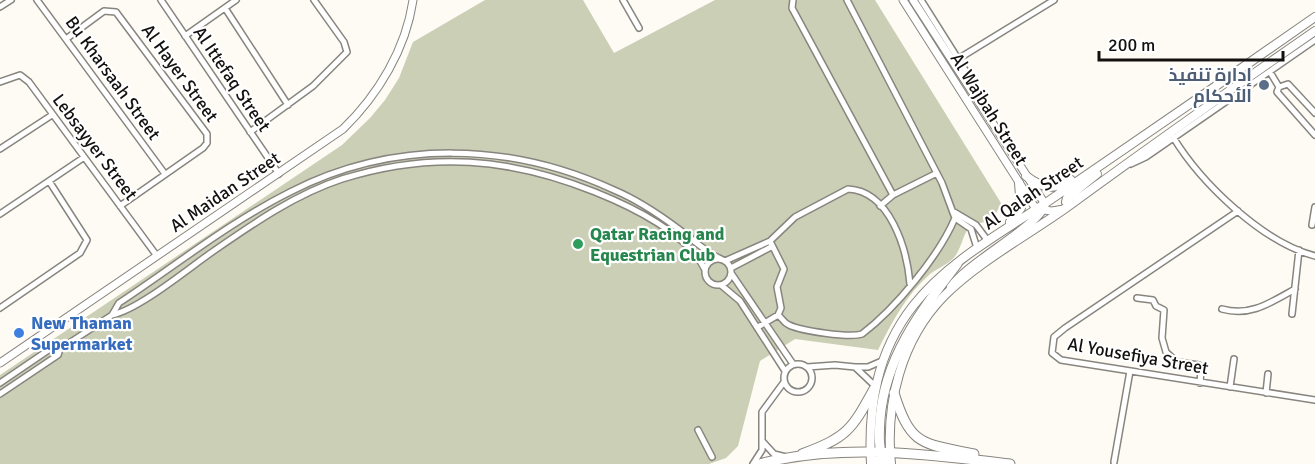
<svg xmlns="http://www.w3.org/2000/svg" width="1315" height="464" font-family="Signika,Cairo,sans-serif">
  <rect width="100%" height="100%" fill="#fefbf5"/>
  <!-- green -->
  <path fill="#cbcfb5" d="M485 0H583L614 53 715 0H875L1001 203 992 222C961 221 968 235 956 255 951 263 938 268 930 274 906 295 892 322 878 350L795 339 760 361 738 446 726 458 709 464H0V375L342 145 370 118 385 100 399 78 413 42Z"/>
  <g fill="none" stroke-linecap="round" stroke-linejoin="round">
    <!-- minor casing -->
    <g stroke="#88857f" stroke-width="8">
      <path id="minor" d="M37 0 165 174
        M161 0 279 174
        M623 0 639 28
        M793 0 792 8 893 195
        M921 0 967 73 974 90
        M0 7 11 0
        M225 8 288 105
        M185 36 236 0
        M66 39 104 11 116 12 207 134V143L203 148 120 206
        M958 59 1054 0
        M1270 72 1279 87 1277 92 1315 135
        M0 82 20 75 29 82 157 256
        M1279 87 1288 84 1315 113
        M250 132 313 86 347 52 344 42 314 0
        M1173 137C1201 183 1262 242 1315 256
        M0 149 52 115
        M1131 164 1146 157 1315 40
        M880 206 893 195 937 173
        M1238 211 1065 328 1054 337 1052 353 1061 360 1315 400
        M954 212 976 225 988 241
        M0 214 83 158
        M955 218 971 229 977 248
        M1312 225 1315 207
        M705 272a13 13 0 1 1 26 0a13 13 0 1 1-26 0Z
        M725 261 770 241
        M731 268 771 247
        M731 273 793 364
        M721 285 740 301 785 371
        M1137 298 1153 300 1156 306 1164 310 1162 338 1166 352 1177 362 1199 365 1201 370 1200 383
        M0 308 80 253 87 240 49 181
        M1222 309C1250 317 1270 303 1295 289
        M1292 314 1299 250
        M112 315 119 303C175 266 230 222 290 192 394 139 510 142 614 190 638 200 660 215 680 230 694 240 705 252 721 259
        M778 315 781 308 777 287 784 269 770 241 795 217 848 189C890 191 907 249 910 284
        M758 327 778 315C782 318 784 323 789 325 802 331 849 338 862 334 895 309 939 256 955 218L942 183 847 0
        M784 378a14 14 0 1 1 28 0a14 14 0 1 1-28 0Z
        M807 367 835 365 855 367
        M0 383 50 349H60
        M874 385 855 367H868L882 361
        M1230 387 1234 359
        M1266 393 1268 374
        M0 394 58 355 60 349 112 315C140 309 190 267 215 250 254 223 296 194 342 179 431 151 510 158 595 192 630 206 689 234 705 270
        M698 430 712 457
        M763 442 774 454 786 457
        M1114 462 1130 371
        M753 464 762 450V412L784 382"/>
    </g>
    <!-- tertiary casing -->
    <g stroke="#88857f" stroke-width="9">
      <path id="tertiary" d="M903 0 1036 209 1052 211 1064 209
        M913 0 1045 204
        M0 363 343 129C378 95 406 49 413 0"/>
    </g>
    <!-- secondary casing -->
    <g stroke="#88857f" stroke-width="10">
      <path id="secondary" d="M1026 176C1042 188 1054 191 1071 180
        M1071 204 1066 202 1067 198 1097 174
        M1010 222 1021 208 1019 183
        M951 287C968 262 1042 224 1045 204
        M871 464C868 406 877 352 913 306 950 259 1005 231 1053 198 1141 138 1228 78 1315 17
        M891 464C885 404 901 340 944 296 979 261 1030 234 1070 205 1151 146 1233 88 1315 31"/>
    </g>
    <!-- trunk casing -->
    <g stroke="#88857f" stroke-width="11">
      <path id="trunk" d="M894 393C911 447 922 443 974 454
        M870 452 878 464
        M802 454C847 437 851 431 874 389
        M759 464C841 443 927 454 1010 464
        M885 464C878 450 879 434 880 419 885 357 921 311 957 264"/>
    </g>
    <!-- minor -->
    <use href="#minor" stroke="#fff" stroke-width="5"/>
    <!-- tertiary -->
    <use href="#tertiary" stroke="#fff" stroke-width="7"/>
    <!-- secondary -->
    <use href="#secondary" stroke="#fff" stroke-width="8"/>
    <!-- trunk -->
    <use href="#trunk" stroke="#fff" stroke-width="9"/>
  </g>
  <!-- markers -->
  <circle fill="#5c6f8a" stroke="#fff" stroke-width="2" cx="1264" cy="85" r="6"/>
  <circle fill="#2e9e5b" stroke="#fff" stroke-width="2" cx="578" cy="244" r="6"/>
  <circle fill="#3f7fe0" stroke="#fff" stroke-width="2" cx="19" cy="333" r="6"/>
  <g text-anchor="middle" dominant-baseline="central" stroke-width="4.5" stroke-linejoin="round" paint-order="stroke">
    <!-- street labels -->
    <g font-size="18" fill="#12110f" stroke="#fff">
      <text transform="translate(180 73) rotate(54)">Al Hayer Street</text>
      <text transform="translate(113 78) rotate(54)">Bu Kharsaah Street</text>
      <text transform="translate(232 79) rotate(56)">Al Ittefaq Street</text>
      <text transform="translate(989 109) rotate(58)">Al Wajbah Street</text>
      <text transform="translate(95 147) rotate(53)">Lebsayyer Street</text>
      <text transform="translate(225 192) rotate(-34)">Al Maidan Street</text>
      <text transform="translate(1033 193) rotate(-34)">Al Qalah Street</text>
      <text transform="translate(1138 356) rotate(10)">Al Yousefiya Street</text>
    </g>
    <!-- service labels -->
    <g font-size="18" font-weight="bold" fill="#4e5e75" stroke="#fff" text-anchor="end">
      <text x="1252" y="75">إدارة تنفيذ<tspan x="1252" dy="21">الأحكام</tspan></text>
    </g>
    <!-- leisure labels -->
    <g font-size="18" font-weight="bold" fill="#27864d" stroke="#fff" text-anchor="start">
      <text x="590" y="234">Qatar Racing and<tspan x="590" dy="21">Equestrian Club</tspan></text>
    </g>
    <!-- shop labels -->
    <g font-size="18" font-weight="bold" fill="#366cbe" stroke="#fff" text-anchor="start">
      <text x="31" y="323">New Thaman<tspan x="31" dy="21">Supermarket</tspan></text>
    </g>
  </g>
  <!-- scale -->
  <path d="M1099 51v9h184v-9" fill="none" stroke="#12110f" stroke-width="3"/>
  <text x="1108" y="51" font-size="18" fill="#12110f" stroke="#ffffff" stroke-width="4.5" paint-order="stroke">200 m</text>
</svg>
